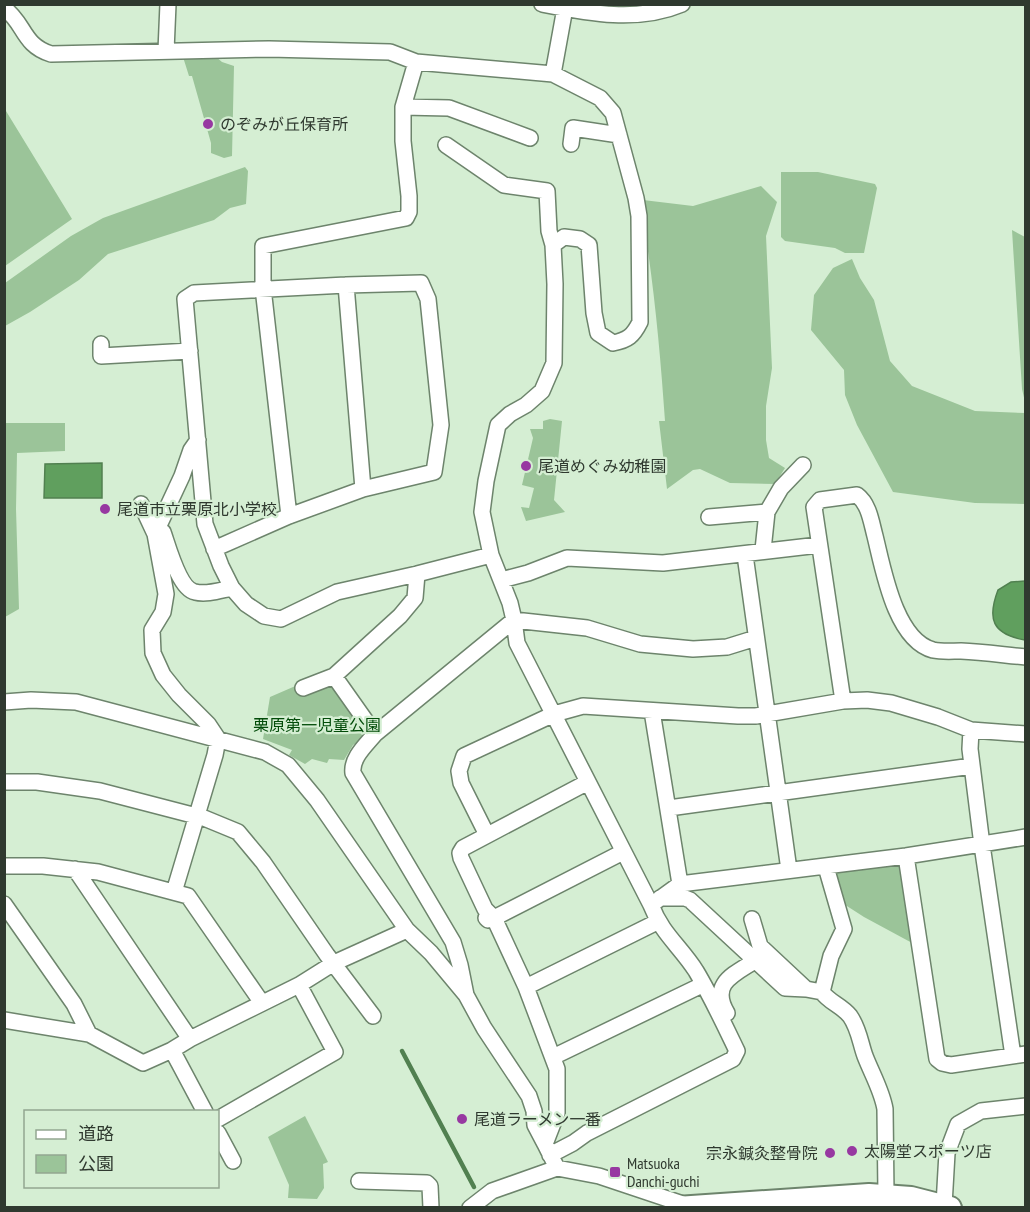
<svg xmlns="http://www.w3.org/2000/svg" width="1030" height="1212" font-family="'PT Sans Narrow','Noto Sans JP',sans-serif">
  <rect width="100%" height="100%" fill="#d5eed3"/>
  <!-- green -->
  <path fill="#9bc499" d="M215 56 222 62 234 66 232 156 224 158 211 153V143L192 76H189L183 57Z
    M5 111H6L72 219 5 266Z
    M245 167 248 171 246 204 230 208 214 220 108 254 79 280 30 312 5 326V283L71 236 103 218Z
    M781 172H818L875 184 877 188 864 253H845L835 248 785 241 781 237Z
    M761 186 777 202 766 236 772 368 766 406V440L769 458 785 468 775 484 730 483 700 469 693 470 667 489 659 421H665C660 348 653 274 640 201L643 200 693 206Z
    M1012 230 1025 237V402L1022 389Z
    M852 259 860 278 874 300 890 361 912 386 975 411 1025 413V504L975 503 893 492 857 425 845 395 844 370 811 330 814 295 833 268Z
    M550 419 562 421 554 500 565 512 526 521 521 507 529 508 534 488 522 485 533 438 530 429H543V421Z
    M5 423H65V451L17 453 16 509 19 609 5 617Z
    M300 684H331L367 731V737L353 745 344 760 329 759 327 763 312 759 305 764 289 755 292 750 263 739 270 697Z
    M898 864 900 865 914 944 864 917 836 899 832 872Z
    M305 1116 328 1162 323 1164 324 1188 317 1199 288 1198 289 1185 268 1137Z"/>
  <!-- water -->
  <path fill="#609f5e" stroke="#518050" stroke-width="1.5" d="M102 463V498H44L45 464Z
    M1025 581H1026L1025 640C992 634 987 619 998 590L1011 582Z"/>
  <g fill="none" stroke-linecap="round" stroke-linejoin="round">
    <!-- stream -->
    <path stroke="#518050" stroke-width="4.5" d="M402 1051 474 1187"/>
    <!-- minor casing -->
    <g stroke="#6d846c" stroke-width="18">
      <path id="minor" d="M542 4C588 13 637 23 682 4
        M4 8C25 23 22 45 51 54L269 49 390 52 416 62 553 74
        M166 51 168 4
        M403 107 449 108 530 138
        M571 144 573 128 619 135
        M446 145 504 185 547 191 549 231 553 245
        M346 285 363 489
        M101 344V356L190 351
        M141 504 155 534
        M289 516 263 288V246L406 218 409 212V196L403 141V107L416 62
        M709 517 767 512
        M157 530 163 532C168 546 179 589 195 592 207 595 221 590 232 588
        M214 549 289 516 363 489 434 472 441 425 428 299 421 283 346 285 194 293 185 299 205 524 221 566 232 588 246 604 264 616 281 619 337 592 417 574 491 555
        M763 550 767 512 781 488 803 465
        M745 555 789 870
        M501 580 528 573 567 558 663 563 819 545
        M334 676 375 734
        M303 688 334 676 400 616 415 598 417 574
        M843 701 814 507 820 500 857 495C869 504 871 521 875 536 883 568 895 640 933 650 942 652 952 651 961 651 983 652 1004 655 1026 657
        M4 702 31 700 76 702 265 752 288 765 317 800 407 930 431 953 466 995 484 1028 529 1096 534 1111 535 1125 545 1144
        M652 711 680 884
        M971 730 970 749 982 845 1013 1056
        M4 782H37L100 791 204 818 238 832 263 862 327 955 373 1016
        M669 808 972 766
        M487 835 461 783 459 771 464 756 554 714 583 706 738 716H756L843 701 867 700 891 703 938 717 971 730 1026 734
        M906 856 937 1059 942 1063 951 1065 1026 1054
        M4 866H43L98 872 188 896 262 1003
        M75 869 190 1039
        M174 892 215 755 218 739 208 724 179 695 163 675 153 653 152 630 163 612 166 594 155 534 182 476 191 450 198 440
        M660 898H685L690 900 785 988 806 989
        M4 904 74 1004 89 1034
        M651 905 680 884 906 856 1026 837
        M486 918 488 920 494 918 623 852
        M752 919 760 946 806 989 822 992C830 1003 841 1005 850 1016 859 1029 860 1042 865 1056 872 1074 882 1091 885 1109L886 1195
        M526 987 657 922
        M822 992 831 956 844 929 826 867
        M466 995 460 965 453 942 353 773C351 758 366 745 375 734L514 620 510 603 491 555 482 512 486 481 498 425 510 414 526 405 542 391 554 363 555 284 553 245 564 237 580 239 589 245 594 313 598 333 613 343C628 340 633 336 640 322L639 216 636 198 613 113 600 98 553 74 565 8
        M727 1013C709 983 735 974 756 960
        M4 1020 89 1034 143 1063 172 1050 190 1039 299 985 334 963 407 930
        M172 1050 205 1112
        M553 1057 702 985
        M218 1119 335 1052 299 985
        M218 1133 233 1161
        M550 1155 573 1143 587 1133 733 1059 737 1051C724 1024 711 996 696 971 680 946 662 934 651 905L517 643 514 620 587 628 640 644 693 649 727 647 756 638
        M557 1168 545 1144 557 1113V1069L526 987 494 918 485 909 461 858 460 853 463 848 588 782
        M359 1181 427 1183 430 1186 431 1208
        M944 1205 947 1153 958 1124 981 1111 1026 1106
        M470 1208 492 1191 557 1168 599 1176 689 1206"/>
    </g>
    <!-- highway casing -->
    <g stroke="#6d846c" stroke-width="26">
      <path id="highway" d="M677 1208 869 1195 911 1198 950 1208"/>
    </g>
    <!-- minor -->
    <use href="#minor" stroke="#fff" stroke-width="15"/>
    <!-- highway -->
    <use href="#highway" stroke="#fff" stroke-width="22"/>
  </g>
  <!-- markers -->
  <g fill="#9738a1" stroke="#d5eed3" stroke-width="2">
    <circle cx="208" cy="124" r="6"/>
    <circle cx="526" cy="466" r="6"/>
    <circle cx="105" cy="509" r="6"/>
    <circle cx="462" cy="1119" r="6"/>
    <circle cx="852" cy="1151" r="6"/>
    <circle cx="830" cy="1153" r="6"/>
    <rect x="609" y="1166" width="12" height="12" rx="3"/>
  </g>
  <g text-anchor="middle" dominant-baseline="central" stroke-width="4.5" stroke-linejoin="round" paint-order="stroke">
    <!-- poi labels -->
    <g font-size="16" fill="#2f392f" stroke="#d5eed3" text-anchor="start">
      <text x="220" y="124">のぞみが丘保育所</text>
      <text x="538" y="466">尾道めぐみ幼稚園</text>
      <text x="117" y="509">尾道市立栗原北小学校</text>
      <text x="474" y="1119">尾道ラーメン一番</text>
      <text x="864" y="1151">太陽堂スポーツ店</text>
      <text x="818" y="1153" text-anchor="end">宗永鍼灸整骨院</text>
      <text x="627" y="1163">Matsuoka<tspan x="627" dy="18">Danchi-guchi</tspan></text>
    </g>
    <!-- park labels -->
    <g font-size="16" fill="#024b09" stroke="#d5eed3">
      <text x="317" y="725">栗原第一児童公園</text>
    </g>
  </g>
  <!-- border -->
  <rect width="1030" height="1212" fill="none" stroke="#2f392f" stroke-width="12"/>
  <!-- legend -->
  <rect x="24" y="1110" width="195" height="78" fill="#d5eed3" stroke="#93a691" stroke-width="1.5"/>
  <rect x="36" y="1130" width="30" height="9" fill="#ffffff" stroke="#93a691" stroke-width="1.5"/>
  <text x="78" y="1140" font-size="18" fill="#2f392f">道路</text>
  <rect x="36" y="1155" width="30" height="18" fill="#9bc499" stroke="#93a691" stroke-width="1.5"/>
  <text x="78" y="1170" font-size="18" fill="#2f392f">公園</text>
</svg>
